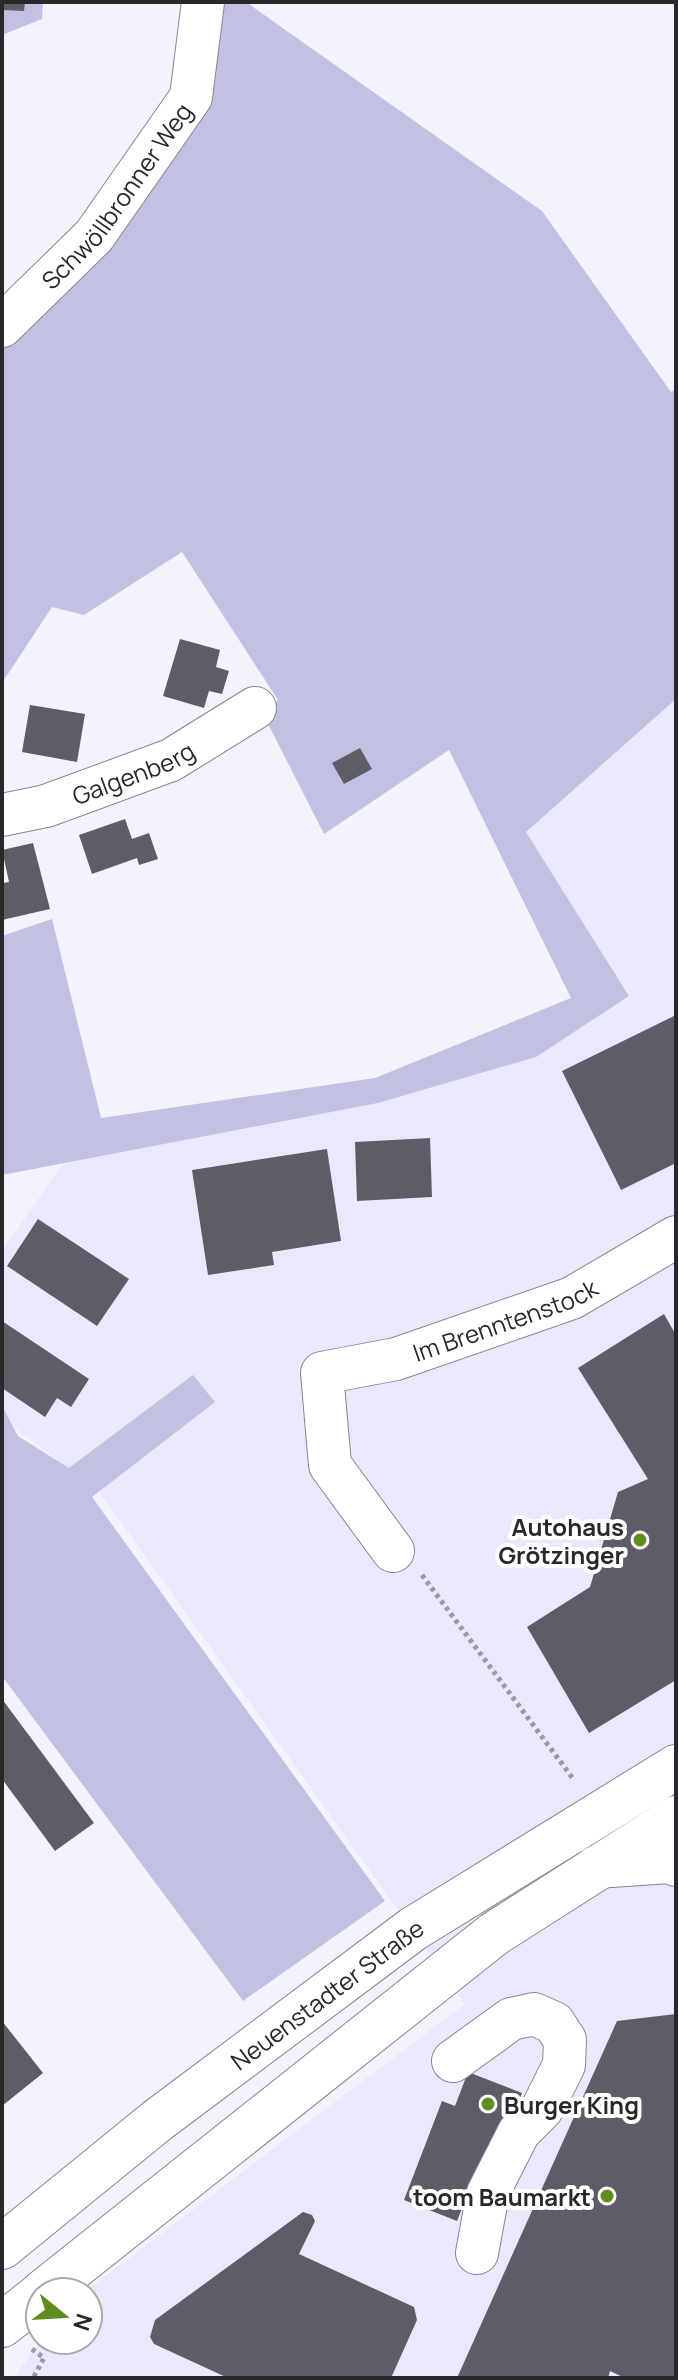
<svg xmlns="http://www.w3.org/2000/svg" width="678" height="2380" font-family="Manrope,sans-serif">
  <rect width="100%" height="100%" fill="#f3f3fe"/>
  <!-- built -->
  <path fill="#e9e8fd" d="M676 699V2378H14L41 2340H88V2292H84L465 2004 99 1491 2 1418V1251L65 1161 378 1103 536 1057 629 995 526 832Z"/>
  <!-- green -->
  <path fill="#c2c1e1" d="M2 2H43L42 19 2 35Z
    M223 2H246L542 211 671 392 676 389V699L526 832 629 996 536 1057 378 1103 2 1175V936L52 919 101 1118 375 1078 571 998 449 750 324 834 262 712 278 700 182 552 84 615 52 607 2 683V339L101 242Z
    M193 1375 215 1402 92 1497 385 1901 243 2001 2 1676V1406L18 1436 69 1468Z"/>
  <!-- building -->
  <path fill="#5d5d68" d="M2 2H25L24 11 2 10Z
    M180 639 220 650 216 667 229 671 222 694 209 691 204 708 163 696Z
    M30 705 85 714 77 762 22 752Z
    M360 748 372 769 344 784 332 763Z
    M125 819 132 839 149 833 158 859 139 865 137 858 92 874 79 835Z
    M33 843 50 909 2 920V883L9 882 2 850Z
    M676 1015V1163L621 1190 562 1071Z
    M430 1138 432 1197 357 1201 355 1142Z
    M327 1149 341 1241 272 1252 274 1265 208 1275 192 1170Z
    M38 1219 129 1279 97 1326 7 1266Z
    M664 1314 676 1335V1680L589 1733 527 1627 590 1587 618 1492 648 1479 578 1368Z
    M2 1321 89 1379 71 1407 57 1398 45 1417 2 1388Z
    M2 1699 94 1823 55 1851 2 1779Z
    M676 2014V2378H625L610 2371 608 2378H457L617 2021Z
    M2 2021 43 2073 2 2106Z
    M468 2072 522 2093 481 2197 468 2193 457 2221 404 2200 442 2101 455 2106Z
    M303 2212 312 2215 315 2221 299 2254 414 2307 417 2320 391 2378H228L154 2344 150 2337 155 2320Z"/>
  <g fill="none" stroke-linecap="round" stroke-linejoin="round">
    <!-- minor casing -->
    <g stroke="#868692" stroke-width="44">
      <g id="minor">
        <path id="s1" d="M2 326 94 236 191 97 203 2"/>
        <path id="s2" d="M2 815 46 806 171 760 255 708"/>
        <path id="s3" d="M393 1551 330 1465 322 1373 396 1359 572 1298 676 1237"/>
        <path d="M596 1867 669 1862 676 1865"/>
        <path d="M453 2061 511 2019 534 2014 554 2023 565 2040 564 2065 542 2109 519 2132 488 2193 477 2253"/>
      </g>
    </g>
    <!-- major casing -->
    <g stroke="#868692" stroke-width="46">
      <g id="major">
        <path id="s4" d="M2 2247 158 2120 413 1929 676 1767"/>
        <path d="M43 2292 494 1934 676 1818"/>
        <path d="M2 2325 40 2295"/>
      </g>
    </g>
    <!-- path -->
    <path stroke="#9999a1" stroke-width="5" stroke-dasharray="4 4" stroke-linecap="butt" d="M422 1575 574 1780
      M32 2349 44 2358 33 2378"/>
    <!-- minor -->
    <use href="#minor" stroke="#fff" stroke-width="42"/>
    <!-- major -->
    <use href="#major" stroke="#fff" stroke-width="44"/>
  </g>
  <!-- markers -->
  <g fill="#608d20" stroke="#fff" stroke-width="3">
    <circle cx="640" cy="1540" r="8"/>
    <circle cx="488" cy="2104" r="8"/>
    <circle cx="607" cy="2196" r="8"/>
  </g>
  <g text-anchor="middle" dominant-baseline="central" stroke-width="8" stroke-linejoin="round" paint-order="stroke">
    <!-- street labels -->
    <g font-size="24" fill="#27272c" stroke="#fff">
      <text stroke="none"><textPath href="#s1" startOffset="174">Schwöllbronner Weg</textPath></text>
      <text stroke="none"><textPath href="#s2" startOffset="138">Galgenberg</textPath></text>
      <text stroke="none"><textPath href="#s3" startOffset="390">Im Brenntenstock</textPath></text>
      <text stroke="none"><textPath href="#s4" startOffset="412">Neuenstadter Straße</textPath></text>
    </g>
    <!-- poi labels -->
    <g font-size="24" font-weight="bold" fill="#27272c" stroke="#fff" text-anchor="end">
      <text x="624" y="1526">Autohaus<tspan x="624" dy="28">Grötzinger</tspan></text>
      <text x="504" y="2104" text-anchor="start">Burger King</text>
      <text x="591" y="2196">toom Baumarkt</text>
    </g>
  </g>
  <!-- border -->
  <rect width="678" height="2380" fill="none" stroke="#27272c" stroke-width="8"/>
  <!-- north arrow -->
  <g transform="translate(64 2316) rotate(108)"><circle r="38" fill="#ffffff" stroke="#a9a9ab" stroke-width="2"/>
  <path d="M0-6L14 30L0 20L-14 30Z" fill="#608d20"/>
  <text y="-12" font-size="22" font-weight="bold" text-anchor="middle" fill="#27272c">N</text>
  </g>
</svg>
